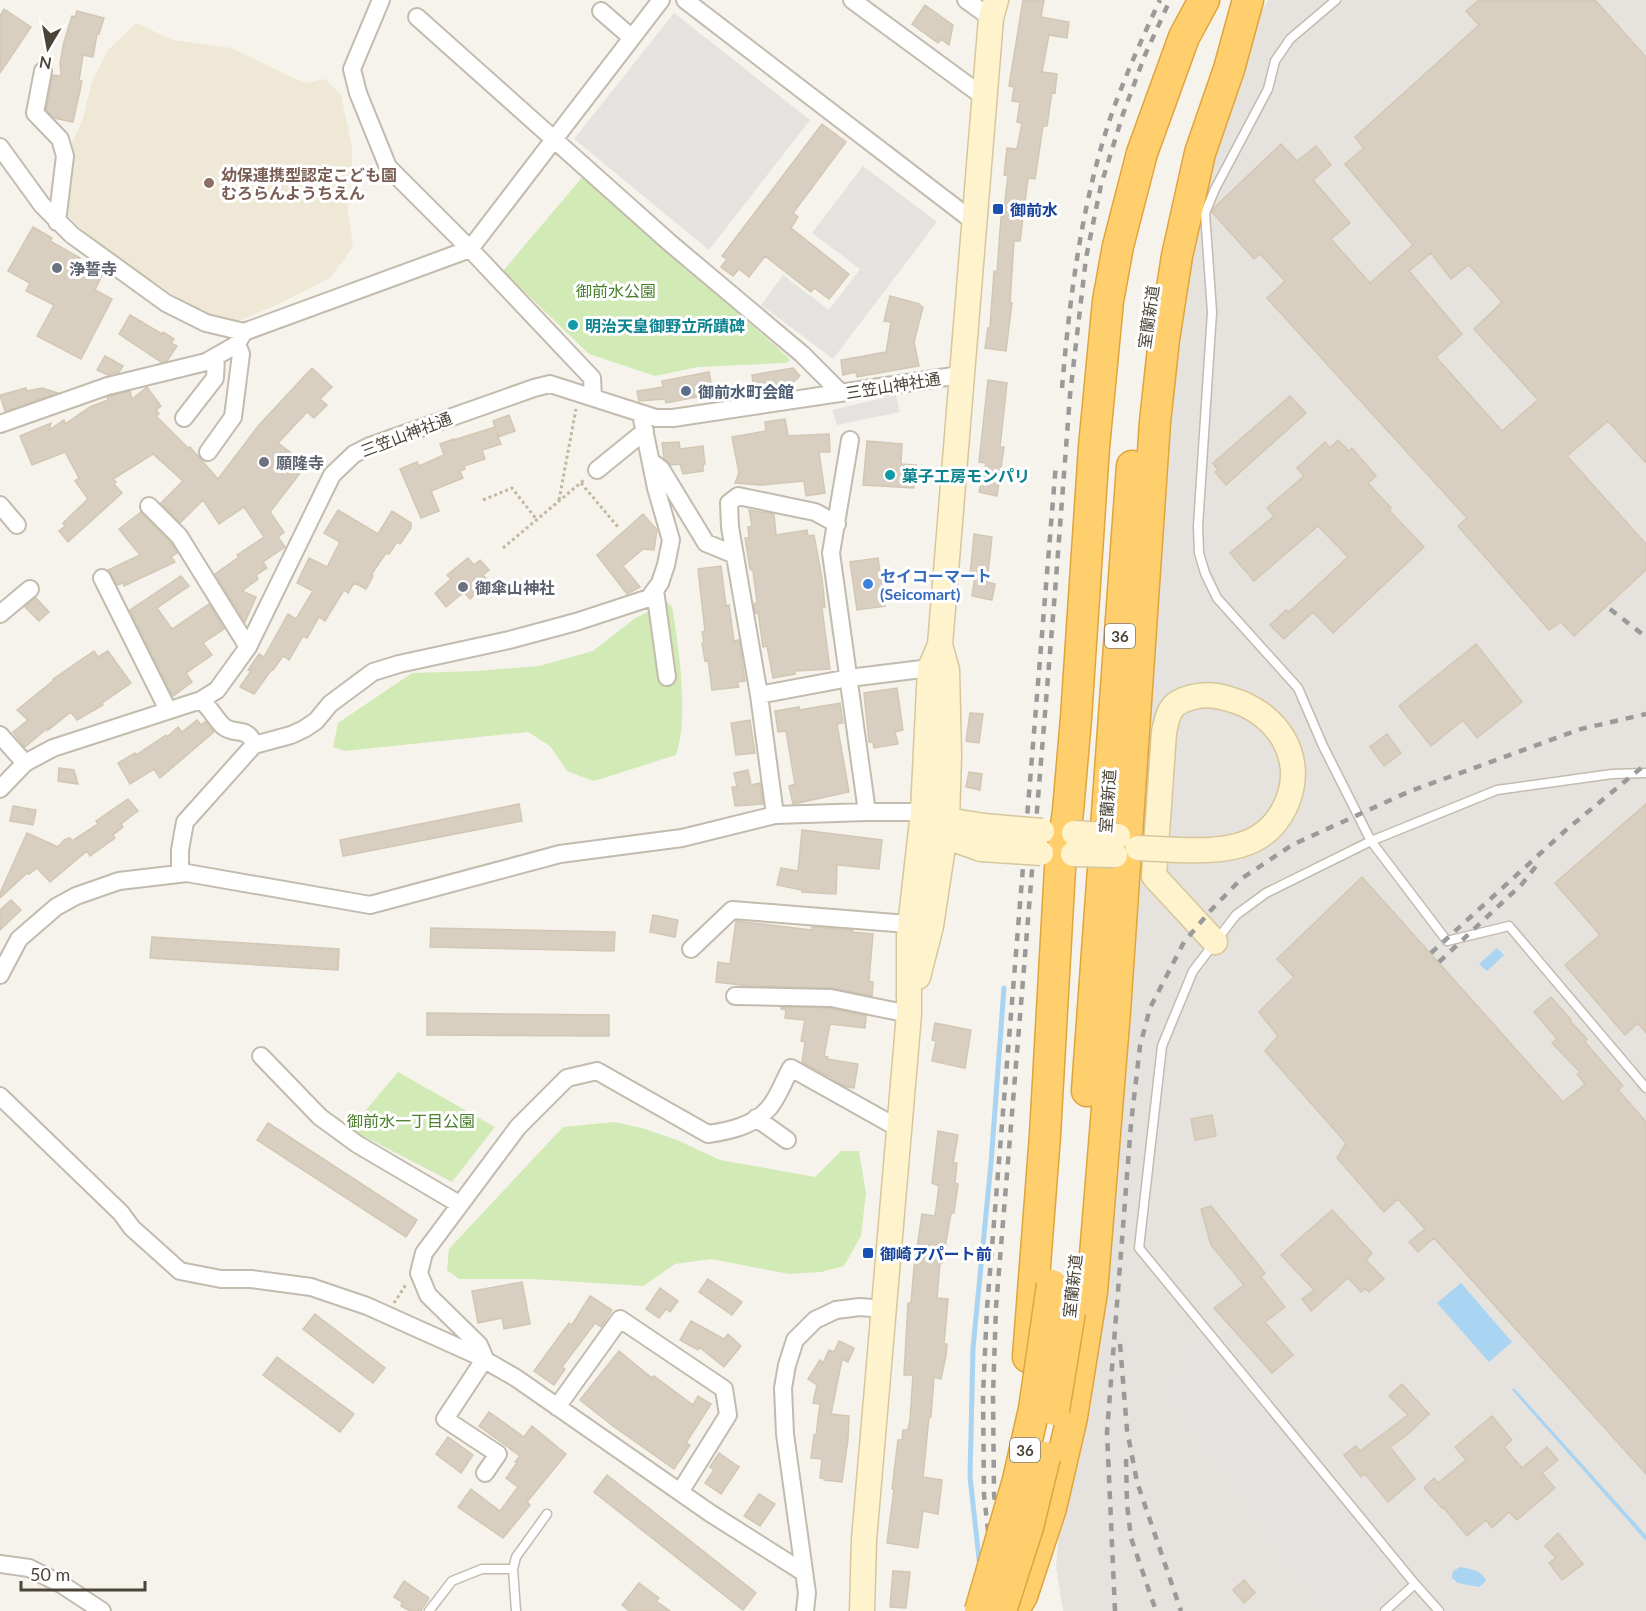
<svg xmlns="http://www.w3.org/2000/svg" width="1646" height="1611" font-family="Lato,'Noto Sans JP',sans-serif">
  <rect width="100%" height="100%" fill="#f6f3ec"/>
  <!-- industrial -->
  <path fill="#e6e2dd" d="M1268 0H1646V1611H1063L1056 1567 1170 308 1211 106Z"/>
  <!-- education -->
  <path fill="#efe8d6" d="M136 23 173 40 231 48 304 83 325 79 341 95 352 146V170L346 196 353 247 330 278 281 303 234 323 202 313 124 263 93 239 67 215 70 146 82 122 92 81 108 50Z"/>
  <!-- green -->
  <path fill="#d2eab5" d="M584 175 782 352 790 360 787 363 698 367 655 376 589 354 503 271Z
    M667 602 672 607C679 648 689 717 676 755L594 781 567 771 550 746 528 732 345 751 333 747 338 723 412 673 477 671 539 666 593 651 634 619Z
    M398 1072 495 1127 452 1182 350 1129Z
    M614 1122 642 1128 677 1140 720 1160 815 1177 841 1151H859L866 1193 861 1236 844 1266 821 1272 789 1274 711 1259 675 1264 643 1286 532 1279H459L447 1270 449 1249 563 1127Z"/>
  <!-- parking -->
  <path fill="#e5e3e0" d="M674 13 810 120 709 250 574 139Z
    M863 166 937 222 833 359 761 305 783 275 829 310 860 269 812 233Z
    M896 395 900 412 837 425 832 410Z
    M1200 1336 1378 1551 1380 1583 1372 1600 1358 1611H1325L1179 1407V1380L1187 1352Z"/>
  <!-- water -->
  <path fill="#a9d4f2" d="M1497 948 1504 955 1487 971 1479 964Z
    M1461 1283 1512 1342 1489 1362 1437 1303Z
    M1514 1388 1646 1535V1541L1512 1390Z
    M1460 1567C1470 1569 1482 1570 1486 1581L1479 1587 1458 1583 1452 1578 1453 1571Z"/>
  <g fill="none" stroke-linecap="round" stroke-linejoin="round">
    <!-- stream -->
    <path stroke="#a9d4f2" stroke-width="5" d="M980 1568 970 1477 973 1348 991 1163 1004 988"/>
  </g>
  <!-- building -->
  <path fill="#d8cfc1" stroke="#d3c7b4" stroke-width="1.5" fill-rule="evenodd" d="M1023 0H1044L1041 17 1069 22 1067 38 1049 35 1042 72 1057 74 1055 93 1052 92 1047 126H1043L1035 179 1028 178 1020 241H1014L1010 303H1012L1006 351 985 348 988 328H990L994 271 997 272 1001 217H1003L1008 176 1004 175 1007 148 1017 149 1022 123 1017 122 1020 102 1012 101 1014 87 1009 86Z
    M1479 0H1595L1646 57V463L1608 421 1567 456 1646 544V570L1574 636 1561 622 1549 630 1458 526 1467 518 1267 298 1285 281 1260 254 1254 259 1212 212 1215 207 1281 144 1297 161 1316 146 1331 165 1313 180 1350 223 1331 239 1370 283 1413 245 1345 164 1364 148 1355 137 1479 25 1466 11ZM1431 253 1451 279 1469 265 1502 302 1474 329 1538 400 1502 431 1436 357 1462 334 1409 271Z
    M925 5 953 25 949 45 941 39 938 43 912 24Z
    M4 9 31 27 0 73V16Z
    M77 11 104 18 99 34H97L93 57 83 55 79 81H82L73 122 54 118 46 110 53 75 61 76 60 63 64 42 72 16 75 17Z
    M822 124 846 142 793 213 798 217 791 228 849 274 829 299 814 288 811 292 765 256 749 277 739 269 733 276 721 267 727 259 722 256Z
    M33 227 52 238 50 241 80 258 77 262 102 275 95 290 112 299 81 359 37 336 54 305 26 291 30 283 8 271Z
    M890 296 920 304V306L923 307 914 342 919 366 857 377 856 372 843 375 841 360 886 352 891 322 884 321Z
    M130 315 162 334 163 332 174 339 171 343 177 346 167 361 161 362 119 334Z
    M105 356 123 366 119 372 108 375 97 370Z
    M312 368 332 387 320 399 327 405 314 418 307 412 278 443 299 459 293 467 300 473 270 512 284 532 278 537 285 547 263 562 267 568 256 575 258 579 242 591 256 597 245 622 215 574 239 557 237 555 264 537 244 507 219 524 203 500 180 523 161 503 183 481 153 454 113 479 116 482 114 484 122 493 68 542 59 531 65 526 63 523 88 499 75 481 79 478 65 452 32 465 20 436 51 423 49 430 64 420 65 424 90 407 108 400 107 397 130 391 132 399 147 387 161 406 156 410 159 414 156 416 188 448 190 447 218 479 259 425Z
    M793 368 800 376 791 384 754 390 752 375Z
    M709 372 713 394 666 403 665 399 639 401 637 391 663 387 662 381Z
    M988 380 1007 383 1000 447H1004L997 496 979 492 986 463 979 462Z
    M26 388 27 391 42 388 58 393 5 411 0 395Z
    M1290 396 1306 413 1226 485 1215 472 1218 470 1213 463Z
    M509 415 515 431 498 437 501 444 482 450 485 459 464 466 465 469 460 471 463 478 431 491 439 511 421 518 400 469 417 462 419 466 444 455 440 444 454 439V440L495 427 498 436 493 421Z
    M785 419 788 436 829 434 830 452H819L825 493 806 496 804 481 761 485 735 483 739 473 732 437 766 431 765 422Z
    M1338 440 1349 451 1352 448 1376 476 1368 483 1391 508 1389 510 1424 547 1333 633 1313 612 1284 639 1270 625 1286 610 1289 612 1348 557 1318 526 1254 581 1230 553 1274 516 1267 508 1304 476 1297 468 1325 442 1330 448Z
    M867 441 902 444 901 464 916 465 914 488 863 485Z
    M679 442 680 449 703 446 705 464H703V471L683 474 680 464 671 465 664 458 662 443Z
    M338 510 378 534 392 511 411 523V528L400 544 397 542 389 554 386 553 371 575 373 576 366 589 354 583 348 593 344 590 325 621 319 617 307 638 303 636 289 660 283 656 273 670 272 669 254 694 240 687 251 671 248 670 259 654 264 657 288 614 296 619 313 591 297 583 309 558 327 567 340 542 324 533Z
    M749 510 774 514 776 535 807 530 808 536 814 535 822 578 825 607 822 608 830 669 795 671V674L773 678 767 646 763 647 758 612 755 613 754 604 757 602 753 571 750 569 745 538H749L748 527 752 526Z
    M141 512 171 543 177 553 171 557 175 562 124 586 123 583 117 585 108 570 140 555 119 529Z
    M643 514 657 530 654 550 643 549 623 566 640 587 627 594 597 555Z
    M974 534 992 537 987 582 995 584 992 600 972 596 975 576 970 575Z
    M468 558 474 565 480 560 489 570 483 575 489 582 470 599 464 592 446 607 435 593 451 579 447 575Z
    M878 558 885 606 857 610 850 562Z
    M721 566 726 606 729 605 734 641 739 640 745 681 737 682 739 687 712 690 708 660 705 661 702 643H704L702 632 705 631 698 569Z
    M181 576 189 586 157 608 172 629 209 604 224 629 203 643 212 655 186 673 192 682 173 696 130 610Z
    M36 598 49 612 39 621 25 607Z
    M1476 644 1522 702 1477 738 1463 720 1431 746 1399 706Z
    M94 651 98 657 108 651 131 683 102 703 103 705 77 720 71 712 48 730 49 727 25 747 13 732 28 720 17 710 54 680 53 679Z
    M897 688 903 730 895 732 898 744 874 748 873 742H869L864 693Z
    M840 703 843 723 837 724 849 792 793 804 789 786 795 784 786 731 778 732 775 711 799 707V710Z
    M970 713 983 714 979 743 966 741Z
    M197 720 201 725 206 721 214 732 160 778 154 769 130 784 118 763 135 753 136 755 166 735 167 737 178 727 182 732Z
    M750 720 755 753 736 755 731 723Z
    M1387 734 1401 753 1384 766 1370 747Z
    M59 768 74 770 78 784 58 781Z
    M748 770 751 785 760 783 763 804 735 806 732 787H737L734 773Z
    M969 772 982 774 980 790 966 787Z
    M128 799 138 811 121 824 123 827 113 835 115 838 90 856 87 851 50 882 37 868 29 874 27 873 0 898V893L27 833 58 847 64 840 70 838 72 841 98 824 96 821Z
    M519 804 522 821 343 856 340 840Z
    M1646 804V1033L1638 1023 1625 1035 1565 965 1600 935 1555 883Z
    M13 806 36 810 33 825 10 821Z
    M802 830 882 840 879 869 837 865 836 894 802 892V890L777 885 781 868 798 871Z
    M1362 877 1563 1102 1585 1084 1577 1074 1580 1072 1552 1043 1557 1039 1534 1012 1551 997 1571 1020 1570 1021 1587 1039 1585 1042 1623 1086 1618 1090 1646 1122V1474L1434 1238 1418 1252 1409 1242 1425 1229 1398 1199 1384 1212 1337 1158 1346 1143 1265 1051 1278 1036 1259 1012 1294 977 1277 959Z
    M11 900 21 910 0 930V910Z
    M653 915 678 920 675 937 650 932Z
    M736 921 812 930V927L853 930 852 932 873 934 869 981 873 982 872 996 831 988 749 986 716 982 718 962 730 964Z
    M431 928 615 932 614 951 430 947Z
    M152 937 339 949 338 970 150 958Z
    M781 1007 830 1008 866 1016 865 1028 830 1024 824 1056 828 1057 827 1059 858 1064 854 1088 846 1087 831 1079 832 1077 827 1076 802 1062 805 1042 801 1041 805 1020 785 1018 786 1010 781 1009Z
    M427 1013 609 1015V1036L427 1035Z
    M935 1023 971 1030 965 1068 932 1061 936 1041 932 1040Z
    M1212 1115 1216 1136 1195 1140 1191 1119Z
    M268 1123 417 1220 406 1237 257 1140Z
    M938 1131 958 1135 953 1163H957L955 1183 958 1184 954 1213H951L943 1259 942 1263H940L937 1298 948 1299 944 1344H947L946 1356 941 1379 934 1377 931 1417H929L923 1477 942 1480 938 1514 923 1511 918 1548 887 1543 894 1489H892L898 1440H902L903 1430H908L910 1420 913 1375H904L908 1303H911L914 1268 922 1214 935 1216 939 1186 932 1183Z
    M1211 1206 1265 1273 1261 1277 1285 1307 1265 1322 1293 1355 1272 1373 1214 1308 1244 1285 1211 1245 1201 1209Z
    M1332 1210 1372 1253 1366 1260 1384 1279 1369 1292 1365 1289 1361 1292 1348 1278 1311 1311 1302 1299 1314 1290 1281 1255Z
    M708 1279 742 1302 732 1315 699 1292Z
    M522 1282 530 1324 504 1329 502 1318 478 1323 472 1291Z
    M660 1288 678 1301 670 1312 666 1309 659 1318 646 1309Z
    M590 1296 612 1310 601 1327 595 1323 562 1367 565 1369 554 1385 534 1371 569 1323 572 1325Z
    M315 1314 385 1368 373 1383 303 1329Z
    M691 1321 724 1339 728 1334 741 1346 724 1367 699 1347 698 1350 680 1340Z
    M839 1341 854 1348 848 1362 842 1359 831 1414 849 1416 848 1439 842 1482 824 1480V1478H820L822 1459 811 1458 814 1435H816L820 1404 813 1403 817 1385 808 1379 820 1360 823 1363 829 1350 834 1352Z
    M619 1351 652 1378 654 1376 693 1405 698 1396 711 1404 686 1443 690 1445 674 1469 613 1426 580 1400Z
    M277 1357 354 1414 340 1432 263 1375Z
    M1402 1384 1429 1414 1408 1434 1390 1447 1415 1479 1388 1502 1365 1474 1361 1477 1344 1455 1356 1446 1360 1451 1408 1415 1389 1396Z
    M489 1412 524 1437 532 1426 566 1454 527 1502 530 1505 503 1538 458 1507 471 1489 500 1511 518 1487 506 1478 517 1463 515 1462 520 1456 479 1426Z
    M1492 1416 1512 1440 1504 1447 1522 1468 1547 1447 1558 1460 1542 1473 1555 1488 1517 1520 1509 1512 1492 1528 1486 1520 1467 1536 1443 1507 1442 1508 1424 1488 1434 1478 1438 1483 1466 1460 1455 1447Z
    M448 1437 473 1455 461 1473 436 1454Z
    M719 1453 739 1467 721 1494 705 1483 714 1470 710 1467Z
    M607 1475 756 1593 743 1610 594 1492Z
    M759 1494 775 1504 760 1526 744 1516Z
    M1558 1533 1583 1564 1562 1580 1549 1563 1556 1558 1545 1546Z
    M893 1571 910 1572 906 1608 890 1607Z
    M1244 1580 1255 1593 1244 1603 1233 1590Z
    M404 1581 429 1598 421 1611H410L401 1606 402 1602 394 1597Z
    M639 1583 659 1598 656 1601 670 1611H629L622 1605Z"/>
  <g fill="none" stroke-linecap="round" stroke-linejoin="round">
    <!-- lane casing -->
    <g stroke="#c2bbae" stroke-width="11">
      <path id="lane" d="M1336 0 1290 39 1275 61 1268 89 1215 189 1205 213 1212 312 1198 526 1199 553 1205 573 1217 598 1298 688 1323 746 1371 841 1447 941 1509 926 1646 1088
        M1415 1584 1439 1611
        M429 1611 452 1581 482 1569H513
        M516 1611 513 1569 516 1557 547 1514
        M1385 1611 1415 1584 1139 1248 1162 1046 1193 971 1236 915 1266 893 1371 841 1497 790 1612 774 1646 773"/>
    </g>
    <!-- street casing -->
    <g stroke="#c2bbae" stroke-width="20">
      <path id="street" d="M381 0 352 69 358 93 388 167 470 249 592 378 593 397
        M685 0 973 221
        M852 0 984 97
        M966 0 991 18
        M601 11 632 38
        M417 17 670 243 802 354 841 393
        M43 71 35 113 60 139 65 156 57 222
        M0 147 42 205 72 235 166 303 206 323 244 332 470 249 661 0
        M184 418 215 378 216 357
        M0 424 108 386 206 362 236 345 244 332
        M850 440 831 553 867 812
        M208 452 233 417 241 354 237 344
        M652 462 661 469 706 543 735 555
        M597 470 645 431
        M0 505 17 525
        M149 506 179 536 248 647
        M102 578 168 710
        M655 590 667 677
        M0 614 30 589
        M759 695 849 678 930 668
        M201 700C211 709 215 718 223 726 234 736 248 725 254 745
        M0 735 25 763
        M0 789 25 763 53 748 201 700 217 690 248 647 332 475 354 454 370 446 534 388 550 384 656 418H673L960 375
        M775 815 759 695 730 527 729 503 738 496 815 512 837 524
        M180 874V850L185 822 254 745 291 735 304 729 316 721 330 704 373 672 399 664 509 640 576 622 649 598 660 583 666 565 671 540 656 488 641 414
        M691 949 732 910 920 925
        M0 975 19 939 56 907 76 896 119 881 187 873 370 905 560 854 682 838 775 815 867 812H923
        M735 996 831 998 909 1014
        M261 1056 320 1117 357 1144 459 1204
        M0 1096 121 1213 132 1228 180 1271 221 1279H251L311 1287 367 1306 476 1355 516 1378 710 1513 803 1572
        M756 1118 787 1140
        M484 1360 445 1419 498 1454 485 1473
        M486 1361 479 1345 428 1295 419 1273 424 1253 518 1127 567 1078 597 1071 708 1134C729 1131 753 1126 768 1109 777 1100 784 1080 791 1068L898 1128
        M557 1407 620 1319 724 1389 728 1415 680 1492
        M0 1564 29 1568 61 1584 102 1611
        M805 1611 807 1593 785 1434 783 1388 787 1365 795 1340 815 1320 836 1310 860 1307 884 1309"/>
    </g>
    <!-- secondary casing -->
    <g stroke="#d6c79b" stroke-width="27">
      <path id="secondary" d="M931 815 947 820 984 826
        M934 825 944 836 981 849
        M1178 850C1220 851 1264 851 1285 807 1308 759 1278 712 1229 699 1217 695 1205 694 1193 697 1186 699 1178 701 1173 707 1167 714 1166 724 1164 732L1154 876 1215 942
        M918 977 931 926 947 820 949 755 947 670 940 645
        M862 1611 864 1540 909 1014V936L923 812 930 668 940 645 991 18 996 0"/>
    </g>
    <!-- highway casing -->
    <g stroke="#e0a43c" stroke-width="33">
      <path id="highway" d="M1087 1091 1132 466
        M1028 1357 1045 1135 1060 868 1068 811 1076 718 1094 447 1108 301 1118 246 1142 153 1184 37 1204 0
        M1013 1611 1022 1596 1051 1508 1072 1417 1092 1292 1115 1011 1155 422 1164 339 1177 256 1200 153 1229 69 1248 0"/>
    </g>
    <!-- path -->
    <path stroke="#c4b79f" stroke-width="3" stroke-dasharray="3 3" stroke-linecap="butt" d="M581 483 618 527
      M483 500 512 488 537 520
      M559 500 576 409
      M503 548 584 480
      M394 1303 407 1283"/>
    <!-- lane -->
    <use href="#lane" stroke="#fff" stroke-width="8"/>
    <!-- street -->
    <use href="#street" stroke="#fff" stroke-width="16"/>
    <!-- secondary -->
    <use href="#secondary" stroke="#fff3cd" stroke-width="24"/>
    <!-- highway -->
    <use href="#highway" stroke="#ffcf6e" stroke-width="30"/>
    <!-- rail -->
    <path stroke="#9a9a9a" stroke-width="4.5" stroke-dasharray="8 8" stroke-linecap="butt" d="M1062 388C1070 294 1082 199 1113 110 1127 72 1143 36 1160 0
      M1610 609 1646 637
      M1431 953 1566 830 1646 764
      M1439 962 1522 884 1537 865
      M1120 1344 1127 1430 1137 1482 1181 1611
      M1126 1459 1127 1504 1131 1538 1156 1611
      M997 1611 984 1495 983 1395 987 1308 1056 463
      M1008 1611 994 1494 993 1395 996 1307 1055 592 1070 395 1086 258 1101 185 1123 114 1145 55 1170 0
      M1115 1611 1107 1432 1131 1124 1140 1046 1150 1008 1184 942 1212 909 1241 879 1292 845 1408 792 1581 729 1646 714"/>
    <!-- secondary-bridge casing -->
    <g stroke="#d6c79b" stroke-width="27" stroke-linecap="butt">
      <path id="secondary-bridge" d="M984 826 1042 831
        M1074 833 1118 836
        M1138 848 1178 850
        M981 849 1041 853
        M1073 854 1115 855"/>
    </g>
    <!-- highway-bridge casing -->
    <g stroke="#e0a43c" stroke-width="33" stroke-linecap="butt">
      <path id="highway-bridge" d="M1054 1410 1070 1312
        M980 1611 1018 1480 1034 1409 1052 1285
        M1001 1611 1028 1527 1045 1457"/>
    </g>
    <!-- secondary-bridge -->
    <use href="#secondary-bridge" stroke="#fff3cd" stroke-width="24"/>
    <!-- highway-bridge -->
    <use href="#highway-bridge" stroke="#ffcf6e" stroke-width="30"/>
  </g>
  <!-- markers -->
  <circle fill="#8d6e63" stroke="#fff" stroke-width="2" cx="209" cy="183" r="6"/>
  <g fill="#1a4fb4" stroke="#fff" stroke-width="2">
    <rect x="992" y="203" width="12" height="12" rx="3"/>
    <rect x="862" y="1247" width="12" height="12" rx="3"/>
  </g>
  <g fill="#6b7280" stroke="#fff" stroke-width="2">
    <circle cx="57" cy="268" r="6"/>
    <circle cx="264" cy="462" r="6"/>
    <circle cx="463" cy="587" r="6"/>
  </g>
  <g fill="#0f9aa8" stroke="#fff" stroke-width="2">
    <circle cx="573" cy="325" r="6"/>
    <circle cx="890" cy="475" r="6"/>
  </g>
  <circle fill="#5c6f8a" stroke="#fff" stroke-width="2" cx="686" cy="391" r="6"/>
  <circle fill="#3f7fe0" stroke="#fff" stroke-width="2" cx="868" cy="584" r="6"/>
  <g text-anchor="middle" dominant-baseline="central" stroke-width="6" stroke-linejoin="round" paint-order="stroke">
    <!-- shield labels -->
    <g fill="#fff" stroke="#817c74" stroke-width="1.5">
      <rect x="1105" y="624" width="30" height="24" rx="4.5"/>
      <rect x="1010" y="1438" width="30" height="24" rx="4.5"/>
    </g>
    <g font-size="15" font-weight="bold" fill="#4b4439">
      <text x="1120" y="636">36</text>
      <text x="1025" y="1450">36</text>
    </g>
    <!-- education labels -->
    <g font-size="16" font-weight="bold" fill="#785e54" stroke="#fff" text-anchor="start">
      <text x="221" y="174">幼保連携型認定こども園<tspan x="221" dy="18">むろらんようちえん</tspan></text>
    </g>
    <!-- transit labels -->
    <g font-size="16" font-weight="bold" fill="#164399" stroke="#fff" text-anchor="start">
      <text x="1010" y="209">御前水</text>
      <text x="880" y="1253">御崎アパート前</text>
    </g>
    <!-- worship labels -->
    <g font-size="16" font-weight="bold" fill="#5b616d" stroke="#fff" text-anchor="start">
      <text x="69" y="268">浄誓寺</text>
      <text x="276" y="462">願隆寺</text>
      <text x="475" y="587">御傘山神社</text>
    </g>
    <!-- park labels -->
    <g font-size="16" fill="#4a7f2a" stroke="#fff">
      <text x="616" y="290">御前水公園</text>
      <text x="411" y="1120">御前水一丁目公園</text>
    </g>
    <!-- street labels -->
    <g font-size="16" fill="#4b4439" stroke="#fff">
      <text transform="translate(1148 317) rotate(-82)">室蘭新道</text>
      <text transform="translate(893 385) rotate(-9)">三笠山神社通</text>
      <text transform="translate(406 434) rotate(-21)">三笠山神社通</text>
      <text transform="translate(1107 801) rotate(-86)">室蘭新道</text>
      <text transform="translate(1072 1286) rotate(-84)">室蘭新道</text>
    </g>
    <!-- culture labels -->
    <g font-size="16" font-weight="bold" fill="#0d838f" stroke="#fff" text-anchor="start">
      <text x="585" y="325">明治天皇御野立所蹟碑</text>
      <text x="902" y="475">菓子工房モンパリ</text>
    </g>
    <!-- service labels -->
    <g font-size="16" font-weight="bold" fill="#4e5e75" stroke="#fff" text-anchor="start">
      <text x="698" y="391">御前水町会館</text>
    </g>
    <!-- shop labels -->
    <g font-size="16" font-weight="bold" fill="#366cbe" stroke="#fff" text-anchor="start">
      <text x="880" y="575">セイコーマート<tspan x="880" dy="18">(Seicomart)</tspan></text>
    </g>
  </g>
  <!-- north arrow -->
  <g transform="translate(48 48) rotate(190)" stroke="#ffffff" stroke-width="4.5" paint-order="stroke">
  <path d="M0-4.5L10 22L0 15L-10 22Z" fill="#4b4439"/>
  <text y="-9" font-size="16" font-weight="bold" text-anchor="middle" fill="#4b4439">N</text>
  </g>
  <!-- scale -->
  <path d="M21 1581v9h124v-9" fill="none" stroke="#4b4439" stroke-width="3"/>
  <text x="30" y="1581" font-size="18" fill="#4b4439" stroke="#ffffff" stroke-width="4.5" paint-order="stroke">50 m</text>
</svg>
